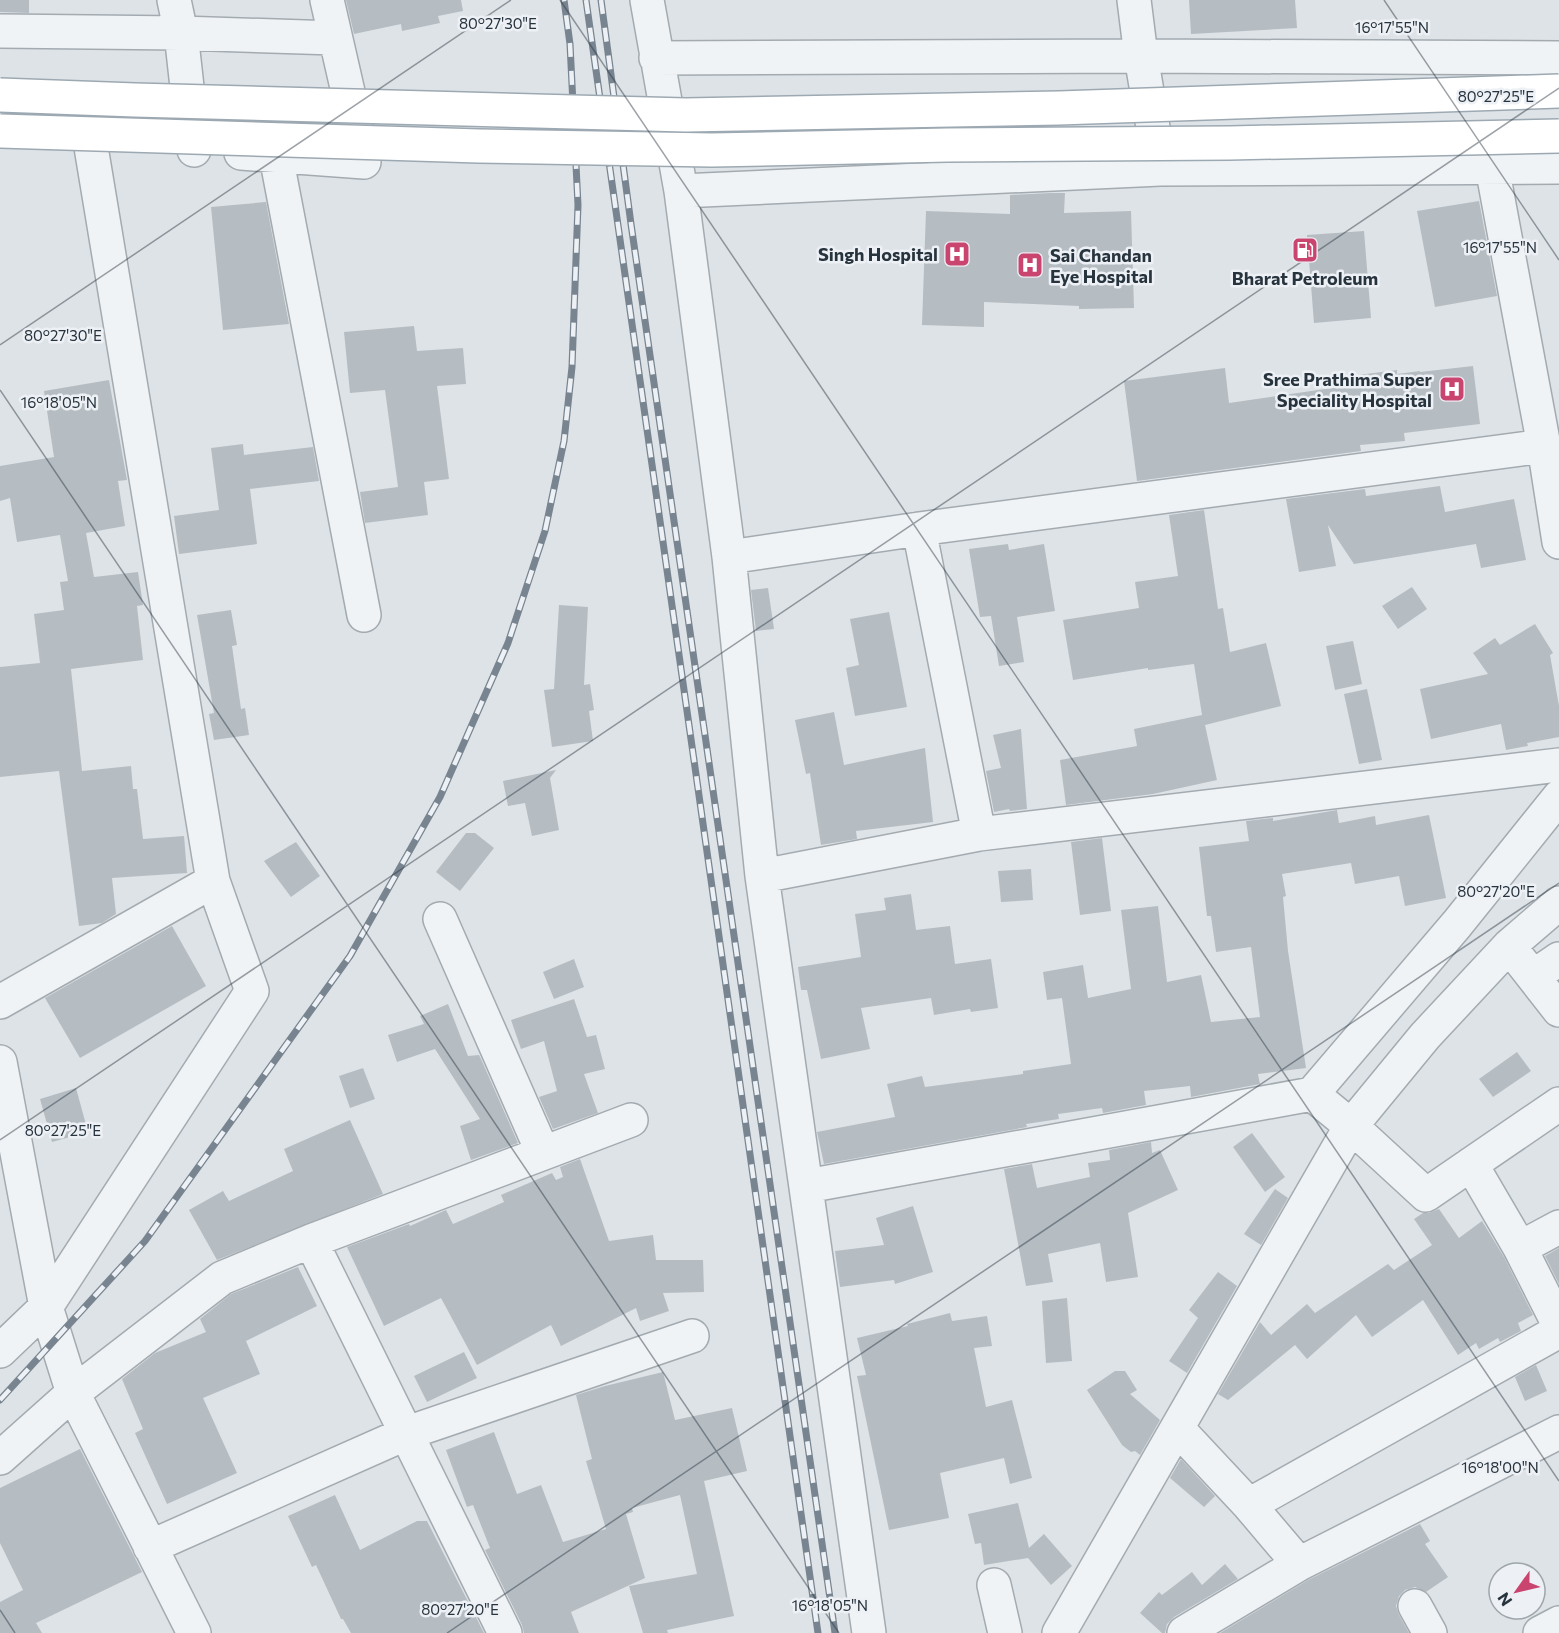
<svg xmlns="http://www.w3.org/2000/svg" width="1559" height="1633" font-family="Commissioner,sans-serif">
  <rect width="100%" height="100%" fill="#dee3e7"/>
  <!-- building -->
  <path fill="#b5bdc3" d="M0 0H29V13L0 12Z
    M346 0H461L463 11 438 16 440 23 402 31 401 24 354 34Z
    M1189 0H1295L1297 28 1191 34Z
    M1050 193H1065L1064 213 1131 211 1134 308 1079 309V306L984 302V327L922 325 926 211 1010 214V195Z
    M1479 201 1497 296 1435 307 1417 211Z
    M266 202 289 324 223 330 211 207Z
    M1364 231 1371 318 1314 323 1307 235Z
    M414 326 417 351 463 348 466 384 437 386 449 479 424 482 428 515 365 523 360 492 398 487 385 390 350 393 344 332Z
    M1473 366 1480 424 1404 433 1405 441 1360 445 1361 451 1137 481 1124 381 1225 368 1229 403 1359 384 1358 375 1397 370V374L1420 371V372Z
    M109 380 127 480 118 481 125 526 86 533 94 577 138 572 143 605 137 606 143 660 71 669 82 771 131 766 133 789H137L143 839 184 836 187 873 112 878 116 914 102 923 79 926 59 771 0 777V667L40 663 34 614 64 610 60 582 68 581 60 535 17 542 10 498 0 501V466L54 457 44 391Z
    M243 444 244 455 313 447 319 481 250 489 257 544 179 554 174 516 219 510 211 448Z
    M1440 486 1445 512 1514 499 1526 560 1481 568 1476 544 1354 564 1328 525 1336 566 1299 572 1286 499 1365 489 1366 496Z
    M1204 510 1218 609 1223 608 1230 652 1266 643 1281 706 1205 725 1217 780 1153 794 1066 805 1060 760 1137 746 1134 729 1202 715 1194 664 1148 670V668L1073 680 1063 620 1139 608 1135 582 1178 576 1169 515Z
    M1008 544 1009 550 1044 544 1055 611 1017 617 1024 662 999 666 991 616 980 617 969 549Z
    M1412 587 1427 609 1398 629 1382 606Z
    M768 588 774 629 756 631 751 590Z
    M559 605 588 607 584 685 590 684 594 710 589 711 593 741 552 747 544 690 554 689Z
    M231 610 237 645 232 646 241 709 245 708 249 735 214 740 209 714 214 713 197 615Z
    M889 612 907 707 855 716 846 668 859 665 850 619Z
    M1535 624 1553 653 1550 655 1559 706V737L1527 743 1528 746 1506 750 1501 724 1431 739 1420 689 1488 674 1473 653 1495 638 1500 645Z
    M1353 641 1362 684 1335 690 1326 646Z
    M1367 689 1382 760 1359 764 1344 694Z
    M834 712 844 765 925 748 933 822 856 831 857 839 821 845 810 773 806 774 795 720Z
    M1021 729 1027 809 1010 811 1009 809 994 812 986 771 1001 768 993 735Z
    M556 770 550 778 559 830 532 836 525 803 508 806 503 781Z
    M1337 810 1339 823 1375 816 1376 825 1429 815 1446 898 1405 906 1399 876 1355 884 1351 863 1282 874 1286 896 1283 897 1288 951 1306 1068 1258 1074 1260 1084 1191 1097 1190 1086 1144 1091 1146 1105 1103 1113 1102 1108 1058 1114 1059 1119 1026 1124 1027 1127 824 1164 817 1132 895 1117 887 1084 922 1076 925 1087 1023 1074V1071L1071 1064 1062 998 1047 1000 1043 972 1083 965 1088 998 1131 989 1121 910 1158 906 1167 982 1201 975 1211 1022 1260 1017 1251 947 1216 952 1211 916H1207L1199 847 1249 841 1246 821 1273 818V821Z
    M466 833H475L494 848 460 891 436 872Z
    M1102 838 1111 911 1080 915 1071 842Z
    M296 842 320 876 291 897 264 861Z
    M1031 869 1033 900 1001 902 998 871Z
    M911 894 916 930 950 926 955 964 991 959 998 1008 971 1012 970 1009 934 1015 931 998 861 1008 870 1049 821 1059 807 990H801L798 967 861 957 855 914 886 910 884 898Z
    M172 926 206 986 80 1058 45 998Z
    M574 959 584 987 554 999 543 972Z
    M574 999 587 1037 596 1035 605 1069 584 1074 598 1113 553 1129 539 1097 557 1091 544 1041 521 1049 511 1020Z
    M448 1004 468 1056 479 1055 481 1059 518 1143 471 1160 460 1126 480 1119 435 1049 397 1062 388 1035 424 1024 420 1016Z
    M1517 1052 1531 1071 1493 1097 1479 1079Z
    M363 1068 375 1099 350 1108 339 1076Z
    M76 1088 88 1132 52 1142 40 1099Z
    M350 1120 383 1194 217 1260 189 1210 223 1191 229 1201 293 1171 284 1149Z
    M1252 1133 1285 1177 1265 1192 1233 1147Z
    M1151 1142 1152 1153 1160 1150 1178 1190 1128 1213 1138 1277 1106 1282 1100 1243 1048 1254 1053 1282 1026 1286 1004 1169 1032 1164 1037 1188 1090 1177 1088 1163 1110 1160 1109 1150Z
    M580 1159 609 1241 653 1235 656 1260H703L704 1292 663 1293 669 1311 640 1321 636 1308 561 1346 551 1325 477 1365 441 1298 384 1326 347 1247 409 1224 410 1226 446 1210 453 1224 504 1202 501 1195 552 1173 556 1180 563 1177 560 1167Z
    M1275 1189 1288 1198 1261 1245 1244 1234Z
    M913 1206 933 1272 895 1284 894 1280 840 1287 835 1251 884 1245 876 1218Z
    M1439 1209 1459 1238 1482 1221 1504 1257 1533 1315 1518 1323 1521 1331 1500 1342 1498 1338 1479 1349 1476 1343 1458 1355 1423 1300 1372 1337 1356 1315 1307 1359 1295 1345 1228 1400 1218 1394 1260 1322 1271 1335 1307 1304 1315 1313 1388 1264 1394 1270 1432 1245 1414 1219 1423 1213H1429Z
    M1559 1248V1284L1545 1256Z
    M298 1267 317 1306 246 1341 260 1374 203 1398 237 1473 167 1504 135 1433 143 1429 122 1379 155 1353 206 1332 200 1319 231 1294Z
    M1218 1272 1237 1286 1187 1373 1169 1361 1198 1318 1189 1310Z
    M1067 1298 1072 1361 1046 1363 1042 1301Z
    M950 1313 952 1321 987 1316 992 1346 974 1348 986 1407 1012 1400 1032 1478 1010 1484 1004 1458 940 1473 949 1518 889 1530 857 1376 866 1375 857 1338 908 1326 907 1324Z
    M464 1352 477 1378 427 1402 414 1376Z
    M1536 1365 1547 1391 1525 1401 1515 1377Z
    M1115 1371H1125L1137 1390 1130 1394 1160 1420 1140 1455 1135 1451 1131 1452 1122 1445 1087 1390Z
    M663 1372 675 1420 732 1408 747 1471 704 1481 734 1616 667 1630 668 1633H643L629 1586 697 1574 680 1495 632 1508 633 1512 626 1514 645 1578 571 1612 579 1633H524L522 1625 485 1550 490 1548 473 1505 467 1507 446 1450 494 1432 517 1494 541 1485 563 1542 606 1529 586 1461 592 1459 576 1395 605 1386Z
    M80 1449 142 1572 36 1623 42 1633H0V1602L23 1590 0 1543V1488Z
    M1181 1459 1215 1496 1204 1507 1170 1478Z
    M335 1495 360 1550 417 1521H427L484 1633H351L343 1619H341L316 1565 312 1567 288 1516Z
    M1018 1503 1029 1548 1044 1534 1072 1566 1051 1585 1028 1558 984 1565 981 1543 975 1544 968 1514Z
    M1420 1524 1430 1541 1425 1544 1448 1577 1426 1592 1415 1587 1405 1590 1399 1596 1396 1606 1399 1615 1409 1633H1220L1308 1580Z
    M1225 1564 1238 1579 1174 1617 1167 1624 1165 1633H1162L1140 1613 1159 1592 1162 1595 1192 1572 1202 1585Z"/>
  <g fill="none" stroke-linecap="round" stroke-linejoin="round">
    <!-- minor casing -->
    <g stroke="#a3abb1" stroke-width="36">
      <path id="minor" d="M174 0 181 33 194 150
        M647 0 681 191 729 557 762 876 869 1633
        M1134 0 1141 56 1160 169
        M0 31 181 33 335 38
        M656 58 1141 56 1559 58
        M241 153 364 162 327 0
        M276 156 364 615
        M1492 167 1544 446 1559 542
        M681 191 1160 169 1559 167
        M919 529 979 834
        M729 557 919 529 1544 446
        M762 876 979 834 1559 765
        M440 919 543 1153
        M1509 946 1559 1010
        M1534 976 1559 959
        M0 1002 213 881
        M0 1062 46 1307 73 1393 194 1633
        M1312 1094 1351 1126 1426 1195 1559 1104
        M1471 1164 1520 1248 1559 1227
        M807 1186 1312 1094 1457 924 1559 797
        M311 1241 505 1633
        M1520 1248 1559 1325
        M0 1351 46 1307 252 991 213 881 91 147
        M1177 1428 1249 1505
        M0 1458 73 1393 222 1278 311 1241 631 1120
        M150 1547 407 1433 692 1336
        M1299 1564 1249 1505 1559 1331
        M994 1585 1005 1633
        M1415 1606 1430 1633
        M1059 1633 1351 1126 1425 1036 1509 946 1559 903
        M1184 1633 1299 1564 1559 1432
        M1540 1633 1559 1623"/>
    </g>
    <!-- minor -->
    <use href="#minor" stroke="#f0f3f5" stroke-width="33"/>
    <!-- rail casing -->
    <g stroke="#788590" stroke-width="7">
      <path id="rail" d="M586 0 818 1633
        M601 0 631 224 835 1633
        M0 1400 145 1241 350 956 440 797 508 643 545 531 564 441 572 367 578 205 570 44 564 0"/>
    </g>
    <!-- rail -->
    <use href="#rail" stroke="#edf1f5" stroke-width="4.5" stroke-dasharray="14" stroke-linecap="butt"/>
    <!-- major-bridge casing -->
    <g stroke="#9da9b2" stroke-width="36" stroke-linecap="butt">
      <path id="major-bridge" d="M0 95 135 100 686 115 1059 108 1559 91
        M0 131 479 146 712 150 948 145 1230 143 1559 136"/>
    </g>
    <!-- major-bridge -->
    <use href="#major-bridge" stroke="#fff" stroke-width="33"/>
  </g>
  <!-- ticks -->
  <path fill="none" stroke="#27333d" stroke-width="1.5" stroke-opacity="0.45" d="M560 0 1559 1481M1384 0 1559 260M0 345 511 0M0 390 839 1633M0 1140 1559 88M0 1610 15 1633M447 1633 1559 883"/>
  <!-- icons -->
  <defs>
    <g id="fuel-square" transform="scale(1.35)"><rect x="-9" y="-9" width="18" height="18" rx="4" fill="#c94570" stroke="#edf1f5"/><path d="M-5.5-6h7V0h2V4h1.3V-2.5L3-4.5l.8-.8L6-3V5H2.5V1h-1V6h-7ZM-4.2-4.7v3.2H.2V-4.7Z" fill="#fff"/></g>
    <g id="hospital-square" transform="scale(1.35)"><rect x="-9" y="-9" width="18" height="18" rx="4" fill="#c94570" stroke="#edf1f5"/><path d="M-5-5h3v3.5h4V-5h3V5h-3V1.5h-4V5h-3Z" fill="#fff"/></g>
  </defs>
  <g fill-rule="evenodd">
    <use href="#fuel-square" x="1305" y="250"/>
    <use href="#hospital-square" x="957" y="254"/>
    <use href="#hospital-square" x="1030" y="265"/>
    <use href="#hospital-square" x="1452" y="389"/>
  </g>
  <g text-anchor="middle" dominant-baseline="central" stroke-width="5" stroke-linejoin="round" paint-order="stroke">
    <!-- poi labels -->
    <g font-size="18" font-weight="bold" fill="#27333d" stroke="#edf1f5" text-anchor="end">
      <text x="938" y="254">Singh Hospital</text>
      <text x="1050" y="255" text-anchor="start">Sai Chandan<tspan x="1050" dy="21">Eye Hospital</tspan></text>
      <text x="1305" y="278" text-anchor="middle">Bharat Petroleum</text>
      <text x="1432" y="379">Sree Prathima Super<tspan x="1432" dy="21">Speciality Hospital</tspan></text>
    </g>
  </g>
  <g font-size="15" text-anchor="middle" fill="#27333d" stroke="#edf1f5" stroke-width="5" stroke-linejoin="round" paint-order="stroke">
    <text x="498" y="29">80°27'30"E</text>
    <text x="1392" y="33">16°17'55"N</text>
    <text x="1496" y="102">80°27'25"E</text>
    <text x="1500" y="253">16°17'55"N</text>
    <text x="63" y="341">80°27'30"E</text>
    <text x="59" y="408">16°18'05"N</text>
    <text x="1496" y="897">80°27'20"E</text>
    <text x="63" y="1136">80°27'25"E</text>
    <text x="1500" y="1473">16°18'00"N</text>
    <text x="830" y="1611">16°18'05"N</text>
    <text x="460" y="1615">80°27'20"E</text>
  </g>
  <!-- north arrow -->
  <g transform="translate(1517 1591) rotate(236)"><circle r="28" fill="#edf1f5" stroke="#9ea5ab" stroke-width="1.5"/>
  <path d="M0-4.5L10 22L0 15L-10 22Z" fill="#c94570"/>
  <text y="-9" font-size="16" font-weight="bold" text-anchor="middle" fill="#27333d">N</text>
  </g>
</svg>
